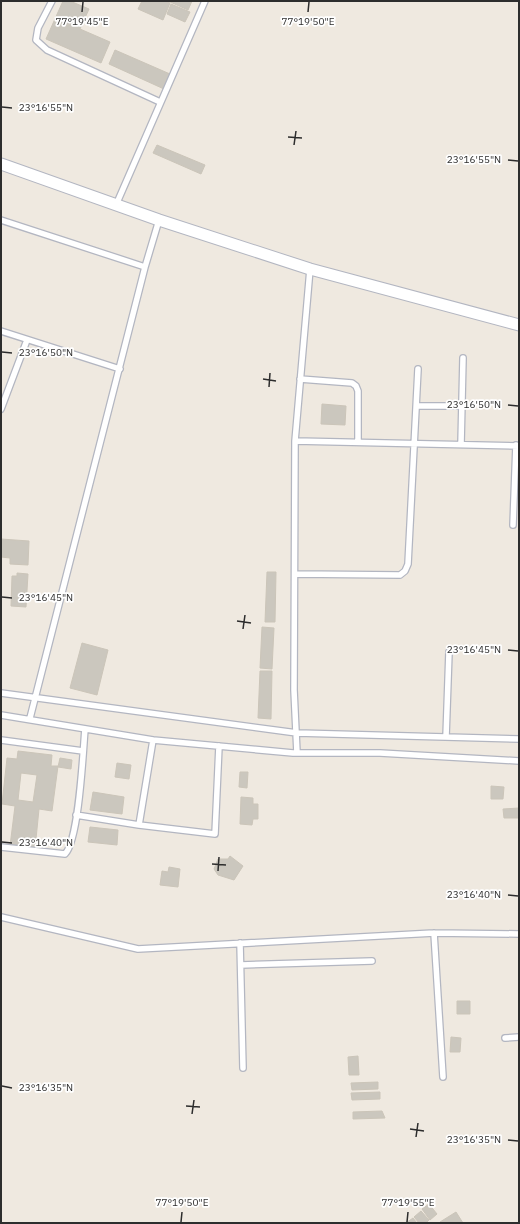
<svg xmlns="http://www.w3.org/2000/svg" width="520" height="1224" font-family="'IBM Plex Sans',sans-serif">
  <rect width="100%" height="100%" fill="#efe9e0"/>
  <!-- building -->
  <path fill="#cbc7be" stroke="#cbc5b9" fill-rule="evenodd" d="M63 1H70L89 9 80 29 110 42 101 63 46 39Z
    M142 1H165L170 3 163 20 138 9Z
    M168 1H192L188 10Z
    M171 4 190 12 185 22 167 14Z
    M115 50 170 74 164 89 109 64Z
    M157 145 205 165 201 174 153 153Z
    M322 404 346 406 345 425 321 424Z
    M1 539 29 541 28 565 10 564V558L1 557Z
    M267 572H276L275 622H265Z
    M17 573 28 574 26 607 11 606 12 576H17Z
    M262 627 274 628 272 669 260 668Z
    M82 643 108 650 97 695 70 688Z
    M260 671H272L271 719 258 718Z
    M18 751 52 755 51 766H58L52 811 39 809 35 849 10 846 15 806 2 804 7 758 17 759ZM21 773 37 775 33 802 18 800Z
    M60 758 72 760 71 769 58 767Z
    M117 763 131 765 129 779 115 777Z
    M240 772H248L247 788 239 787Z
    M491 786 504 787 503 799H491Z
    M93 792 124 797 122 814 90 810Z
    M241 797 253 798V804H258V819H253L252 825 240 824Z
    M519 808V818H504L503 809Z
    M90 827 118 830 117 845 88 842Z
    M230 856 243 866 234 880 218 875 214 869 218 859H228Z
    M169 867 180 869 178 887 160 885 162 871 168 872Z
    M457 1001H470V1014H457Z
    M451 1037 461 1038 460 1052H450Z
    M358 1056 359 1075H349L348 1057Z
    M378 1082V1089L352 1090 351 1083Z
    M380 1092V1099L352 1100 351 1093Z
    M382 1111 385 1118 353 1119V1112Z
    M429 1204 437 1214 430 1220 422 1209Z
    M421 1211 429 1220 426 1223H419L414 1217Z
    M456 1212 463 1223H441L440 1222Z
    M413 1218 417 1223H406Z"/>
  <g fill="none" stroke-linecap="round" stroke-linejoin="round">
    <!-- service casing -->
    <g stroke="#b3b6c1" stroke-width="8">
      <path id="service" d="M52 1 38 28 36 40 47 50 160 102
        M116 205 205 1
        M1 220 145 267
        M1 331 120 369
        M300 379 352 383 356 386 358 391V442
        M417 406H461
        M1 409 27 340
        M295 441 519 446
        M461 444 463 358
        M513 525 516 445
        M295 574 400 575 405 571 408 564 418 369
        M1 693 297 733 519 739
        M1 715 153 740 293 753H380L519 761
        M30 718 145 267 159 220
        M446 737 449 652
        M1 740 83 751
        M297 753 294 690 295 441 310 269
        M76 815 139 825 215 834 219 746
        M139 825 153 740
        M1 847 65 854C79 840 83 752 85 729
        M1 917 138 949 434 933 519 934
        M434 933 443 1077
        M240 943 243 1068
        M241 965 372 961
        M505 1038 519 1037"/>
    </g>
    <!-- minor casing -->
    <g stroke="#b3b6c1" stroke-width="13">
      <path id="minor" d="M1 164 159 220 310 269 519 325"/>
    </g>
    <!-- service -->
    <use href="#service" stroke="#fff" stroke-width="5.5"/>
    <!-- minor -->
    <use href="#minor" stroke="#fff" stroke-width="11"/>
  </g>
  <!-- ticks -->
  <path fill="none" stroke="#2d2d2d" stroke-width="1.5" d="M82 12 83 2M308 12 309 2M2 107 12 108M288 137 302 138M294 145 296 131M508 160 518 161M2 352 12 353M263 379 276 381M269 387 270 373M508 405 518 406M2 597 12 598M237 621 251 623M243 629 245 615M508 650 518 651M2 842 12 843M212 864 226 865M218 871 219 857M508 895 518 896M2 1086 12 1088M186 1106 200 1107M192 1114 194 1100M410 1129 424 1131M416 1137 418 1123M508 1140 518 1141M181 1222 182 1212M407 1222 408 1212"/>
  <g font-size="10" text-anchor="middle" fill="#2d2d2d" stroke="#fff" stroke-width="3.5" stroke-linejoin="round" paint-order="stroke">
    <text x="82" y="25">77°19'45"E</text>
    <text x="308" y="25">77°19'50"E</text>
    <text x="46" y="111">23°16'55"N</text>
    <text x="474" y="163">23°16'55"N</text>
    <text x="46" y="356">23°16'50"N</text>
    <text x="474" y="408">23°16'50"N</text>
    <text x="46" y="601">23°16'45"N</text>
    <text x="474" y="653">23°16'45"N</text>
    <text x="46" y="846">23°16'40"N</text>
    <text x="474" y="898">23°16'40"N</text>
    <text x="46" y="1091">23°16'35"N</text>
    <text x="474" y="1143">23°16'35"N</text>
    <text x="182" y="1206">77°19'50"E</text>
    <text x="408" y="1206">77°19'55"E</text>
  </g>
  <!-- border -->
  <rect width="520" height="1224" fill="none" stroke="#2d2d2d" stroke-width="4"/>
</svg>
